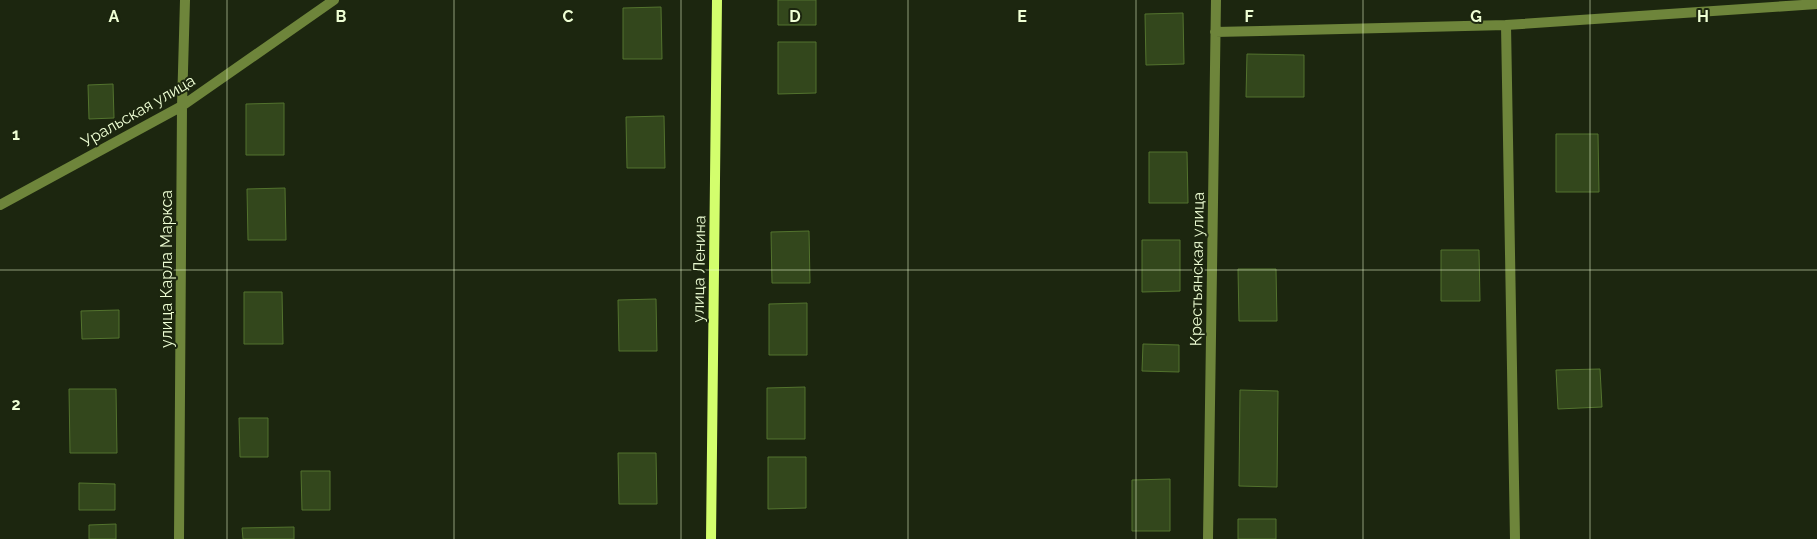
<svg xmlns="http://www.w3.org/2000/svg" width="1817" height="539" font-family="Raleway,sans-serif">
  <rect width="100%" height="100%" fill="#1c260f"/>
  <!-- building -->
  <path fill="#33471c" stroke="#53732e" d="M778 0H816V25H778Z
    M661 7 662 59H623V8Z
    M1183 13 1184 64 1146 65 1145 14Z
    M778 42H816V93L778 94Z
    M1247 54 1304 55V97H1246Z
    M113 84 114 118 89 119 88 85Z
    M284 103V155H246V104Z
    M664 116 665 168H627L626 117Z
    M1556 134H1598L1599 192H1556Z
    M1149 152H1187L1188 203H1149Z
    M285 188 286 240H248L247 189Z
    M809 231 810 283H772L771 232Z
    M1142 240H1180V291L1142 292Z
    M1441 250H1479L1480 301H1441Z
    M1238 269H1276L1277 321H1239Z
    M244 292H282L283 344H244Z
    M656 299 657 351H619L618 300Z
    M807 303V355H769V304Z
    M119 310V338L82 339 81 311Z
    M1143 344 1179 345V372L1142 371Z
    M1600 369 1602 407 1558 409 1556 370Z
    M805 387V439H767V388Z
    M69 389H116L117 453H70Z
    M1240 390 1278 391 1277 487 1239 486Z
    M239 418H268V457H240Z
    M618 453H656L657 504H619Z
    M768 457H806V508L768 509Z
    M301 471H330V510H302Z
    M1170 479V531H1132V480Z
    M79 483 115 484V510H79Z
    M1238 519H1276V539H1238Z
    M116 524V539H89V525Z
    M294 527V539H243L242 528Z"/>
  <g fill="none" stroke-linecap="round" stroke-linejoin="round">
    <!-- street -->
    <path stroke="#6e853b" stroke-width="10" d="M1506 25 1817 4
      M1215 32 1506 25 1515 539
      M0 205 182 106 334 0
      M179 539 182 106 185 0
      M1208 539 1216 0"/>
    <!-- secondary -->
    <path stroke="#d3fe6d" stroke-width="10" d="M711 539 717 0"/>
  </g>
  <!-- grid -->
  <path fill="none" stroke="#efffd5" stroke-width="1" stroke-opacity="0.55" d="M227 0V539M454 0V539M681 0V539M908 0V539M1136 0V539M1363 0V539M1590 0V539M0 270H1817"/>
  <g text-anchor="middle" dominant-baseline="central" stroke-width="4" stroke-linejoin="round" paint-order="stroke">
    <!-- street labels -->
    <g font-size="16" fill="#efffd5" stroke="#1c260f">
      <text transform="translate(138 111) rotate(-30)">Уральская улица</text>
      <text transform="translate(166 269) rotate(-90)">улица Карла Маркса</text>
      <text transform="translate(699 269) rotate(-89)">улица Ленина</text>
      <text transform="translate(1197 269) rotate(-89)">Крестьянская улица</text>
    </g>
  </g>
  <g font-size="16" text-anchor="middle" font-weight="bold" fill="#efffd5" stroke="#1c260f" stroke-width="4" stroke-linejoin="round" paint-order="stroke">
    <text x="114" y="22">A</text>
    <text x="341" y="22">B</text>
    <text x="568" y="22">C</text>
    <text x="795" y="22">D</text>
    <text x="1022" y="22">E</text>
    <text x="1249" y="22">F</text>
    <text x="1476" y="22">G</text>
    <text x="1703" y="22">H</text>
    <text x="16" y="140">1</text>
    <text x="16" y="410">2</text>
  </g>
</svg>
